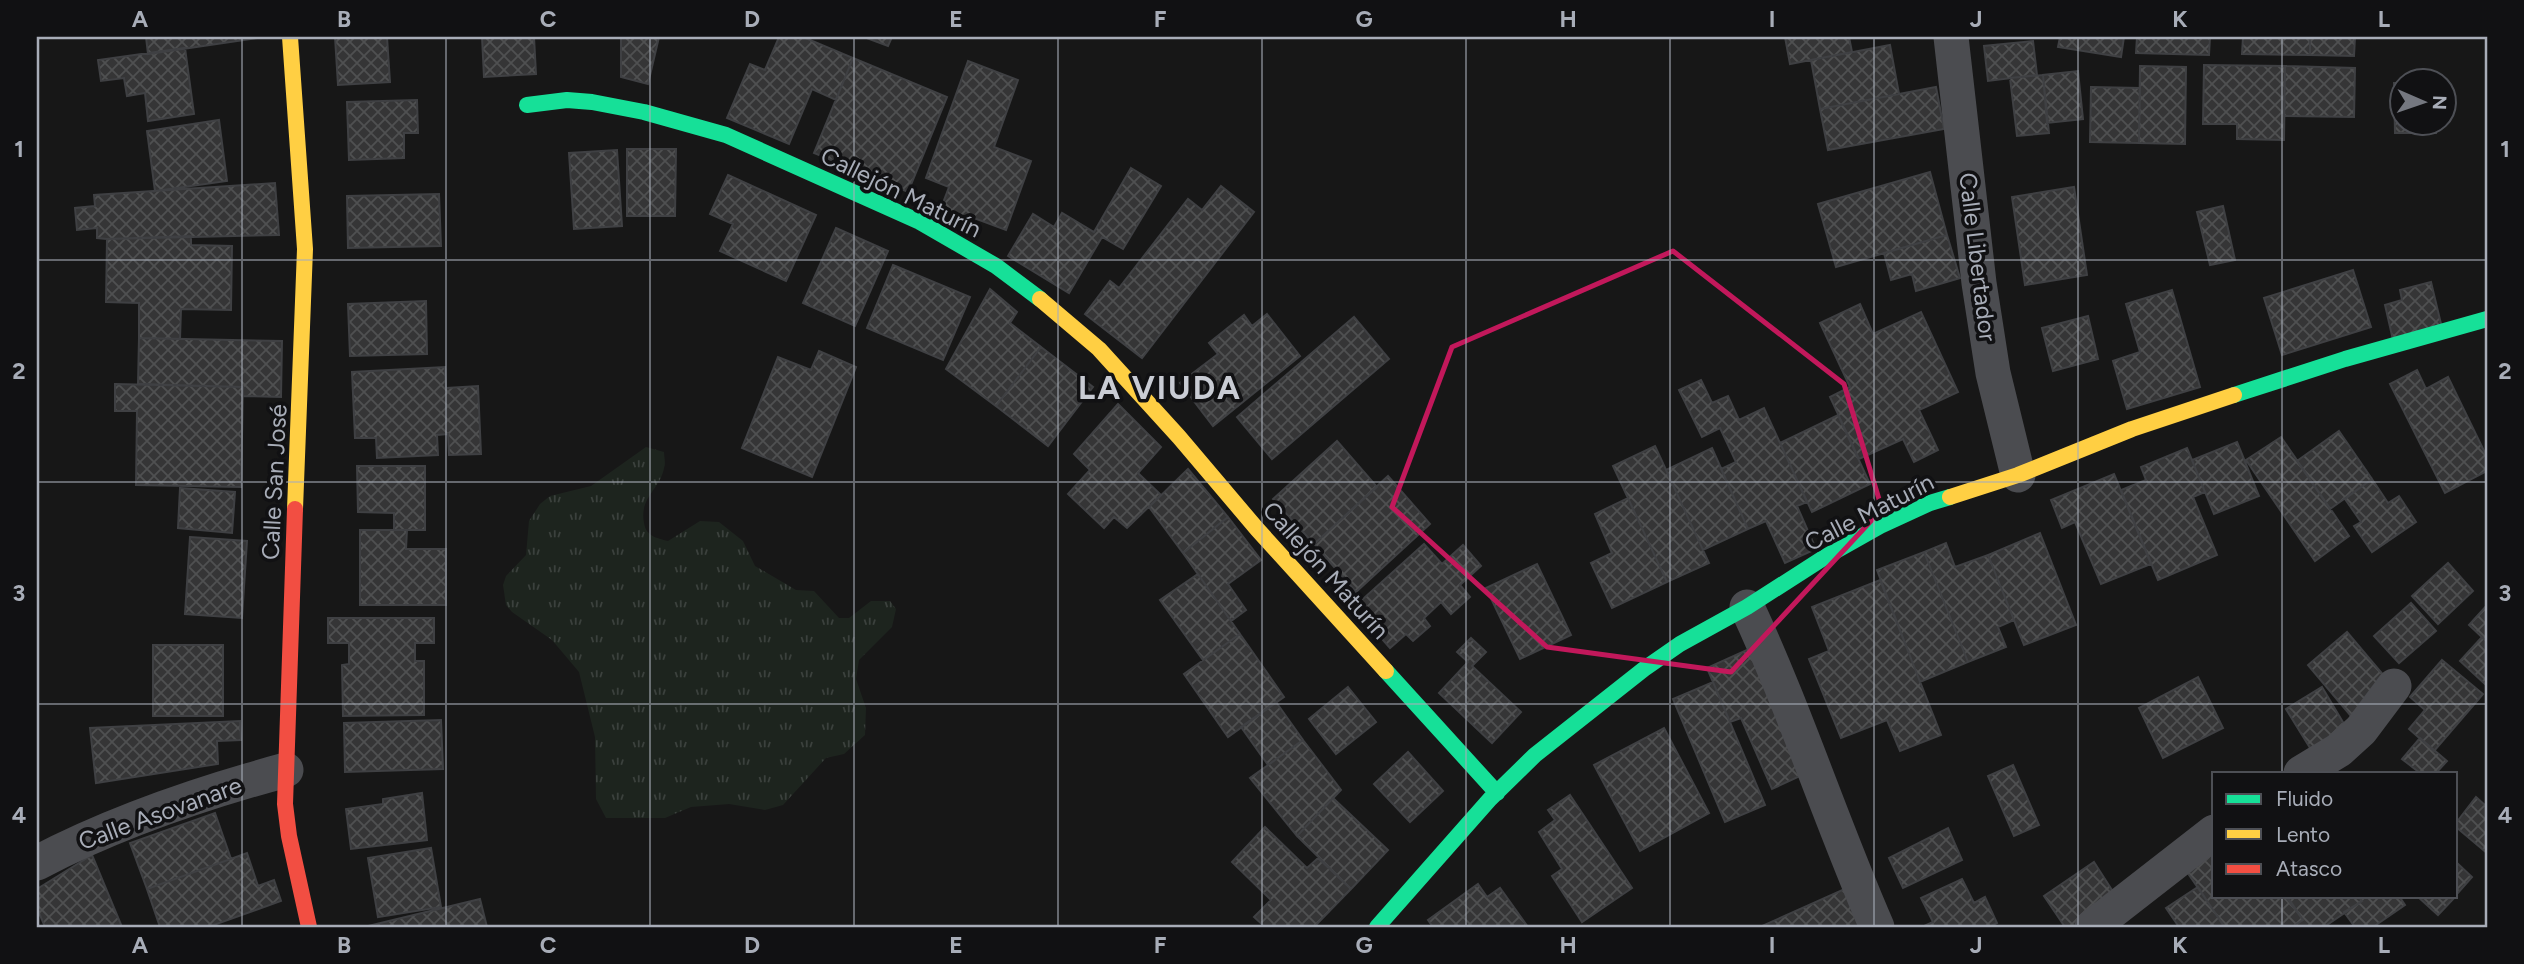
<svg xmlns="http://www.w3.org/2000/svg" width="2524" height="964" font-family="Figtree,sans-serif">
  <defs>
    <pattern id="grass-tufts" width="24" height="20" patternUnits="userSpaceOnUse" patternTransform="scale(1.75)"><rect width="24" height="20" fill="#1d241e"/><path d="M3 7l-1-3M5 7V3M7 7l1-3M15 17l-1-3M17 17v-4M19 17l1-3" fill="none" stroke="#3b413d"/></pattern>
    <pattern id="building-cross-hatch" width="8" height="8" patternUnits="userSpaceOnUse" patternTransform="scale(1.75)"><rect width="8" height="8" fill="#353536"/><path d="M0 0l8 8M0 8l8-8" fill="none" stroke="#4f5051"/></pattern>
  </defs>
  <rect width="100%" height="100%" fill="#171717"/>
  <!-- grass -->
  <path fill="url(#grass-tufts)" d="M646 447 664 452C664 457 666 463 664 468 660 490 639 497 644 523 646 536 656 538 668 541L700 521 719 522 743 541 755 566 796 590 814 591 839 618H849L871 601H890L896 609 892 627 859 660 856 679 866 708 865 735 844 754 826 758 783 805 765 810 729 804 691 807 665 818H606L596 799 595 737 579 672 552 640 512 612 506 605 503 585 506 576 526 555 529 521 540 504 550 496 591 486Z"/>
  <!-- building -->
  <path fill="url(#building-cross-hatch)" stroke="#3f4043" stroke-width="2" d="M146 37H258V38L148 54Z
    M335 37H387L390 82 338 85Z
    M482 37H534L536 74 484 77Z
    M621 37H659L648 84 621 77Z
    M779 37H803L853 58 836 100 812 89 789 144 727 118 750 64 765 70Z
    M864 37H892L888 46Z
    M1785 37H1849L1852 52 1790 64Z
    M2060 37H2124L2121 57 2058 47Z
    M2137 37H2210L2209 55 2136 53Z
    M2243 37H2310V55L2242 54Z
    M2310 37H2355L2354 56 2310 55Z
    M2033 41 2037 75 1988 81 1984 46Z
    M1890 45 1899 94 1820 109 1811 60Z
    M185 48 194 114 148 121 145 93 127 96 124 78 101 81 98 60Z
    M853 58 947 97 908 192 814 153Z
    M968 61 1018 80 994 147 1031 161 1006 230 966 215 963 224 938 216 949 187 926 178Z
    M2204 65 2285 66 2284 140 2237 139V124H2203Z
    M2140 66 2186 67 2185 144 2139 143Z
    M2285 66 2355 68 2354 117 2284 116Z
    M2078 71 2083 119 2047 123 2043 75Z
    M2043 75 2049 133 2017 136 2010 78Z
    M2394 83H2402V122H2436V133H2395Z
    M1936 87 1944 129 1828 150 1820 109Z
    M2091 87 2140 88 2139 143 2090 142Z
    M417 100 418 133H404V158L349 160 347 102Z
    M219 120 227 181 155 191 147 131Z
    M627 149H676L675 216H627Z
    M617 150 622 226 574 229 569 153Z
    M1131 168 1161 186 1123 249 1102 237 1069 293 1008 256 1033 214 1054 227 1062 213 1094 232Z
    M1930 172 1947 235 1836 267 1818 204Z
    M728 175 816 215 786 281 720 251 733 224 710 214Z
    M275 183 279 235 107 239 97 238V228L77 230 75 208 95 206 94 195Z
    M1221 186 1254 212 1142 358 1085 314 1110 281 1119 288 1188 199 1202 210Z
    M2074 187 2087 275 2025 285 2012 197Z
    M439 194 441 246 348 248 347 196Z
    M2223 206 2235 260 2210 265 2197 212Z
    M836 228 888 251 855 326 803 303Z
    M1947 235 1960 278 1916 291 1912 274 1891 280 1884 253Z
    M191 236V245L232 246 231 310 181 309 180 339 139 338V303L106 302 107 239Z
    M893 265 970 297 943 360 867 328Z
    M2353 270 2371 327 2282 355 2264 298Z
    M2431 282 2442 328 2393 340 2385 305 2402 300 2400 290Z
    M990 289 1017 312 1010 323 1041 347 996 406 946 369Z
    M2172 290 2200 387 2127 409 2113 361 2140 352 2126 304Z
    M426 301 427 354 350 356 348 304Z
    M1860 304 1873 334 1921 312 1958 392 1919 410 1938 450 1914 462 1903 439 1859 459 1830 397 1850 387 1820 323Z
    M1267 314 1300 356 1213 426 1180 383 1218 354 1209 343 1244 315 1252 326Z
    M2088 316 2098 359 2053 371 2042 328Z
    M1354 317 1389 359 1272 459 1237 417Z
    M139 338 282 341 281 397 243 396V387L138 384Z
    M1041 347 1093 387 1048 446 996 406Z
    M819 351 856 367 812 477 742 448 778 357 811 370Z
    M445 367 446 388 478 386 481 454 449 455 448 434 437 435 438 455 377 458 376 438H355L352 372Z
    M2417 370 2426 389 2448 377 2487 457V471L2445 493 2390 384Z
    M1701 380 1712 403 1728 396 1739 420 1764 408 1807 502 1797 506 1816 549 1785 563 1766 521 1748 529 1721 469 1736 462 1720 428 1702 437 1679 390Z
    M115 384 243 387 241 487 136 485 137 411H115Z
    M1118 404 1161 447 1138 473 1161 495 1127 528 1114 517 1104 528 1068 494 1090 470 1074 454Z
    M1838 415 1870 484 1812 512 1780 443Z
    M2339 431 2372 479 2330 509 2297 461Z
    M2281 437 2349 536 2315 561 2246 460Z
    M1337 441 1377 487 1314 544 1273 499Z
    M2237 442 2259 496 2214 514 2192 460Z
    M1655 446 1709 563 1667 582 1613 466Z
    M1712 448 1748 529 1703 550 1666 470Z
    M2187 448 2205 492 2193 497 2217 555 2158 580 2121 490 2146 480 2141 467Z
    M357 466H425V530H394V513L358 512Z
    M1188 469 1228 517 1183 553 1149 507Z
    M2114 474 2151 564 2101 584 2075 522 2062 528 2051 500Z
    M1388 476 1430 524 1356 592 1314 544Z
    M2372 479 2388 503 2399 496 2416 522 2372 552 2354 526 2361 522 2345 499Z
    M180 488 235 492 232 533 178 528Z
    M1628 498 1667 582 1612 608 1591 563 1612 553 1595 514Z
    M1228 517 1261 560 1228 584 1246 610 1231 621 1183 553Z
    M360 530H407L406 549H446V605H360Z
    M2040 533 2076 625 2024 645 1988 555Z
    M190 537 247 541 242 618 185 614Z
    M1946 543 1955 567 1988 555 2014 620 1998 627 2006 647 1968 662 1924 552Z
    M1424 544 1442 564 1463 545 1481 566 1460 585 1470 597 1451 614 1441 602 1424 618 1430 626 1413 641 1406 634 1390 648 1354 607Z
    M1924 552 1968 662 1920 682 1877 570Z
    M2448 563 2473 591 2438 624 2412 596Z
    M1537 564 1571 635 1520 659 1486 588Z
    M1198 574 1240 634 1203 660 1160 600Z
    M1880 580 1941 735 1900 751 1887 720 1841 738 1809 659 1829 651 1812 607Z
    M2411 603 2436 631 2399 663 2374 636Z
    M2487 605V642L2469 625Z
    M328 618H434V643H415V661H424V715L343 716 342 665 349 664V643H328Z
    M2347 632 2390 683 2351 716 2308 665Z
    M1240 634 1284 697 1228 737 1184 674Z
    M2482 637 2487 642V686L2460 661Z
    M1471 638 1486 652 1472 666 1521 712 1492 743 1439 693 1468 662 1457 652Z
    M1760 644 1813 770 1772 789 1741 718 1730 722 1707 668Z
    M153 645H223V716H153Z
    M2442 660 2483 694 2434 751 2409 729 2425 710 2410 697Z
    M2198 677 2223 728 2163 758 2139 708Z
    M1713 682 1765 805 1725 822 1673 699Z
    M1348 687 1376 722 1336 754 1309 719Z
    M2322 687 2347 729 2312 751 2286 709Z
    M1276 702 1303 740 1268 765 1241 727Z
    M441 720 443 769 345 772 344 723Z
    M240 721 241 740 217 741 218 764 96 783 90 728Z
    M1664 728 1709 813 1640 851 1594 765Z
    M2420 738 2447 761 2436 773H2420L2402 759Z
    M1303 740 1341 790 1297 836 1250 778Z
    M1408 752 1443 791 1410 822 1374 784Z
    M2013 765 2039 825 2014 836 1988 776Z
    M422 793 427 840 351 849 346 809 383 804V799Z
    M1570 795 1632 888 1582 922 1552 876 1562 869 1539 832 1555 820 1548 810Z
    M2476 797 2487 807V853L2456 827V823Z
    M1333 798 1388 850 1351 889 1297 836Z
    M215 813 231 859 147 889 130 843Z
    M1265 827 1307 868 1318 858 1351 889 1314 927H1265L1254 917 1271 900 1232 862Z
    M1948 828 1962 860 1903 888 1889 858Z
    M431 848 441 907 378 917 368 858Z
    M247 853 258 886 274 880 281 901 208 927H160L147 889Z
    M2214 853V896H2285L2303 920 2292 927H2225L2187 872Z
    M92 855 122 927H45L37 908V889Z
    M2094 862 2119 901 2079 927H2065L2044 896Z
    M2456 862 2472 877 2456 895Z
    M1962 879 1974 903 1985 897 1997 923 1989 927H1922L1933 922 1921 898Z
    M1478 884 1487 897 1500 888 1528 927H1433L1428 920Z
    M1849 887 1867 927H1760Z
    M2198 887 2223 925 2219 927H2179L2166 908Z
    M2358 896H2399L2405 905 2373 927H2355L2344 912 2362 901Z
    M2358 896 2362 901 2324 927H2292L2303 920 2287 896Z
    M2417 896H2456L2438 915Z
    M480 899 487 927H364Z"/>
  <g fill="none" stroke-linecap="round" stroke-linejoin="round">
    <!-- street -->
    <path stroke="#4b4c50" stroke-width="35" d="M1951 37 1979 283 1993 373 2018 475
      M1747 607C1796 712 1831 822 1877 927
      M2301 773 2339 750 2361 730 2394 686
      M37 863C115 822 201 793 286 770
      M2092 927 2214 832"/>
    <!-- fast -->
    <path stroke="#16e098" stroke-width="16" d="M527 105 567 100 592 102 644 112 726 135 920 222 996 266 1040 299
      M2234 395 2345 359 2487 319
      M1386 671 1497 793
      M1377 927 1490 799 1535 755 1644 669 1680 644 1747 607 1825 557 1880 526 1930 503 1950 497"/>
    <!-- slow -->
    <path stroke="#ffcf43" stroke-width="16" d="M290 37 305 249 295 509
      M1040 299 1099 349 1179 437 1257 529 1386 671
      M1950 497 2018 475 2132 429 2234 395"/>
    <!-- jam -->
    <path stroke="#f24e42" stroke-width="16" d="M295 509 285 804 289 836 309 927"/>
  </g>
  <!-- marked area -->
  <path fill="none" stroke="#c2185b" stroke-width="5" stroke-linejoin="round" d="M1673 251 1844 384 1882 509 1731 672 1547 647 1392 507 1452 347Z"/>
  <!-- grid -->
  <path fill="none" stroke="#a8adb8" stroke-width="2" stroke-opacity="0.55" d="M242 37V927M446 37V927M650 37V927M854 37V927M1058 37V927M1262 37V927M1466 37V927M1670 37V927M1874 37V927M2078 37V927M2282 37V773M37 260H2487M37 482H2487M37 704H2487M2282 896V927"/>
  <g text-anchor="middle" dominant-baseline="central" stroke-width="7" stroke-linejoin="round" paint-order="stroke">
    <!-- street labels -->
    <g font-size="24" fill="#a8adb8" stroke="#111113">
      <text transform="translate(901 192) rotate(26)">Callejón Maturín</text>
      <text transform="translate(1978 257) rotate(83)">Calle Libertador</text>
      <text transform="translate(274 482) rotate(-87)">Calle San José</text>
      <text transform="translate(1869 512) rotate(-27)">Calle Maturín</text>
      <text transform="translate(1326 570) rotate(48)">Callejón Maturín</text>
      <text transform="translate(160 813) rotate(-20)">Calle Asovanare</text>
    </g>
    <!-- district labels -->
    <g font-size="32" font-weight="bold" letter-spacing="2" fill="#c9ccd4" stroke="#111113">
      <text x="1160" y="388">LA VIUDA</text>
    </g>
  </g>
  <!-- border -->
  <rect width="2524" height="964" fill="none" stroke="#111113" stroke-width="77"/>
  <!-- legend -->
  <rect x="2212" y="772" width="245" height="126" fill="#111113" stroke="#4d4f55" stroke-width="2"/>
  <rect x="2226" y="794" width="35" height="10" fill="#16e098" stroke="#4d4f55" stroke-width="2"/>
  <text x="2276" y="806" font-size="21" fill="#a8adb8">Fluido</text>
  <rect x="2226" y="829" width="35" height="10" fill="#ffcf43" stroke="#4d4f55" stroke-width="2"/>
  <text x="2276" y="842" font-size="21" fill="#a8adb8">Lento</text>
  <rect x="2226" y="864" width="35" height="10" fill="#f24e42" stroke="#4d4f55" stroke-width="2"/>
  <text x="2276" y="876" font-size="21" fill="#a8adb8">Atasco</text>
  <!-- north arrow -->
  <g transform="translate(2423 102) rotate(92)"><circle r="33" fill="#111113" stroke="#4d4f55" stroke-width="2"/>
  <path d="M0-5L12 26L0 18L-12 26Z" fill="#757880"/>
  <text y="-10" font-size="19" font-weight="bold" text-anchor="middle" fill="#a8adb8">N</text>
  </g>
  <rect x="38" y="38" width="2448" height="888" fill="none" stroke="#a8adb8" stroke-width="2.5"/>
  <g font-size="23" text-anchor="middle" font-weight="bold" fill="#a8adb8">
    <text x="140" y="27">A</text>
    <text x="344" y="27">B</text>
    <text x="548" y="27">C</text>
    <text x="752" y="27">D</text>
    <text x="956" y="27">E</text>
    <text x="1160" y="27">F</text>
    <text x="1364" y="27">G</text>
    <text x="1568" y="27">H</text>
    <text x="1772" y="27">I</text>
    <text x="1976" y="27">J</text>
    <text x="2180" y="27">K</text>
    <text x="2384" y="27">L</text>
    <text x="19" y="157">1</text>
    <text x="2505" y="157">1</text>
    <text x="19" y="379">2</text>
    <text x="2505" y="379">2</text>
    <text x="19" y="601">3</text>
    <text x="2505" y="601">3</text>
    <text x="19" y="823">4</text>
    <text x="2505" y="823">4</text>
    <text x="140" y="953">A</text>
    <text x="344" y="953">B</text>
    <text x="548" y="953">C</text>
    <text x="752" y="953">D</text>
    <text x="956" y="953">E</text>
    <text x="1160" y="953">F</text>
    <text x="1364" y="953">G</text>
    <text x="1568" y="953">H</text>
    <text x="1772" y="953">I</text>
    <text x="1976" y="953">J</text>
    <text x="2180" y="953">K</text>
    <text x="2384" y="953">L</text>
  </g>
</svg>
